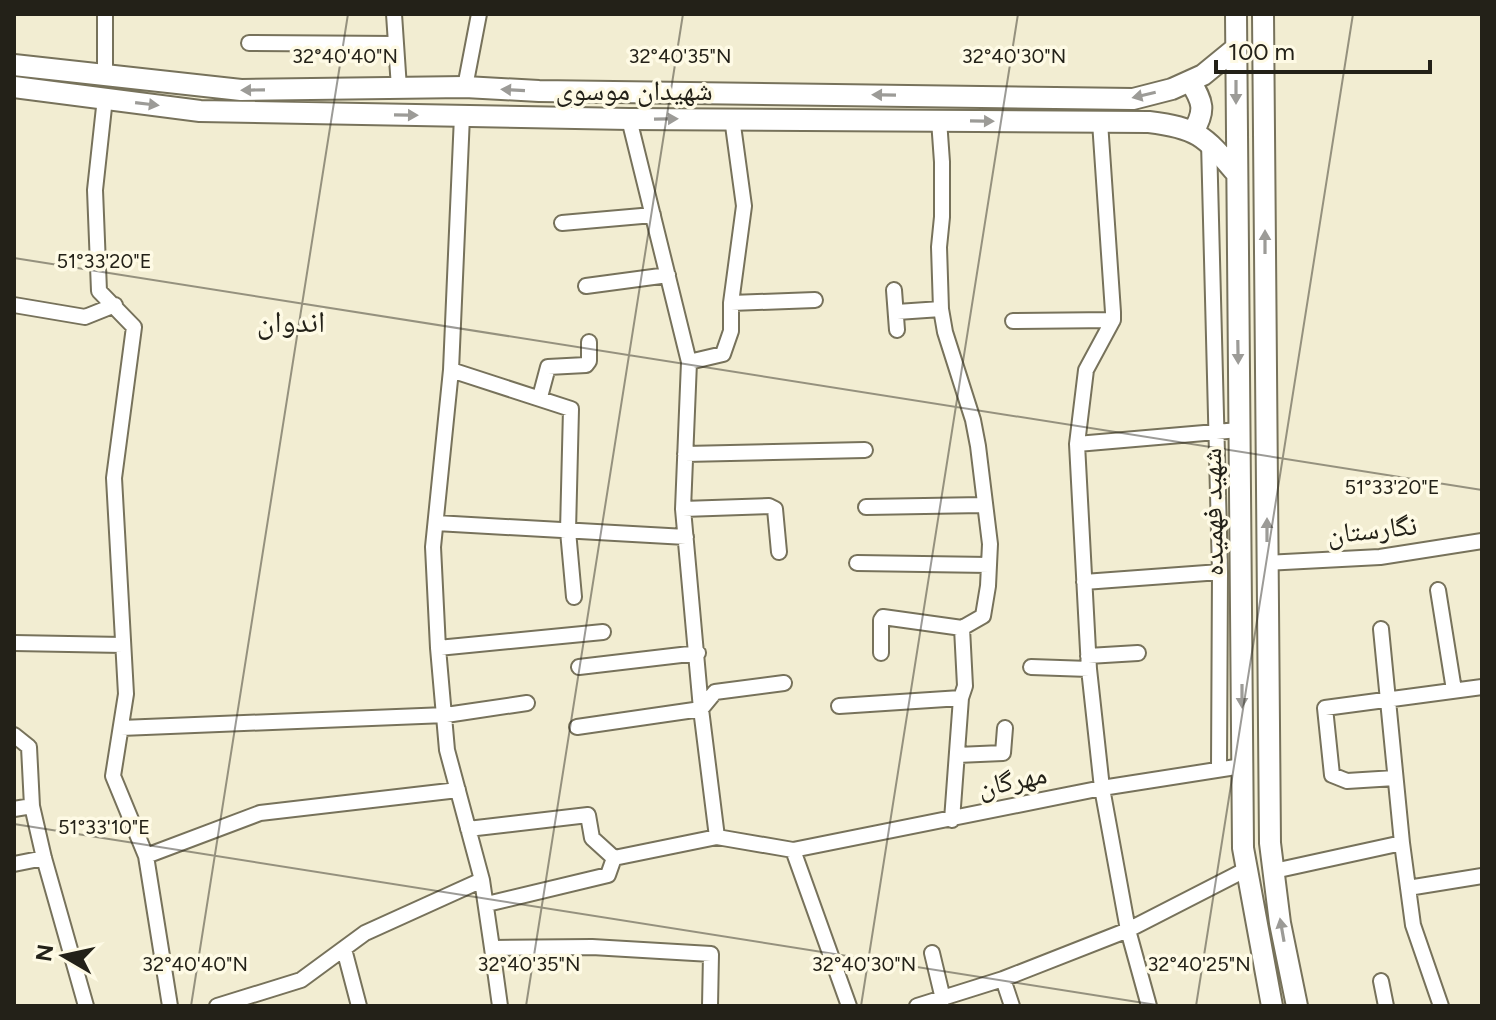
<svg xmlns="http://www.w3.org/2000/svg" width="1496" height="1020" font-family="Figtree,'Noto Naskh Arabic',sans-serif">
  <rect width="100%" height="100%" fill="#f2edd2"/>
  <g fill="none" stroke-linecap="round" stroke-linejoin="round">
    <!-- street casing -->
    <g stroke="#77725b" stroke-width="18">
      <path id="street" d="M105 14V77
        M394 14 399 88
        M249 43 396 44
        M465 87 479 14
        M105 98 95 190 99 291 134 327 114 478 126 694 113 776 146 856 170 1006
        M462 116 451 370 433 547 438 648 447 750 482 880 492 948 592 947 711 954 710 1006
        M629 119 689 362 683 509 701 709 717 837 793 850 849 1006
        M939 120 942 162V217L939 247 941 309 945 332 973 420 978 446 990 544 988 586 983 616 962 628 965 686 961 698 952 820
        M1100 122 1113 312V320L1086 370 1077 444 1089 669 1102 788 1128 930 1149 1006
        M1209 142 1220 572 1219 769
        M562 223 653 215
        M586 286 668 275
        M894 290 897 330
        M731 303 815 300
        M14 305 85 317 115 305
        M897 312 941 309
        M1013 321 1113 320
        M689 362 723 354 731 331V303L744 206 732 118
        M451 370 571 409 568 531 574 597
        M540 397 548 367 586 365 589 361V342
        M1077 444 1239 430
        M685 454 865 450
        M866 507 983 505
        M683 509 769 506 775 509 779 552
        M436 523 686 537
        M857 563 989 565
        M1267 563 1380 557 1482 541
        M1084 582 1220 572
        M1438 590 1454 690
        M1381 629 1402 843
        M14 643 123 645
        M438 648 603 632
        M881 653V620L883 617 962 628
        M1088 656 1138 653
        M579 667 698 653
        M1031 667 1089 669
        M839 706 961 698
        M577 727 701 709 715 692 784 683
        M121 728 446 715 527 703
        M14 735 29 747 32 806 44 858 86 1006
        M957 755 1003 753 1005 728
        M1395 778 1347 781 1332 775 1325 708 1482 687
        M14 809 32 806
        M468 829 588 815 592 838 614 858
        M793 850 1102 788 1242 766
        M146 856 260 813 458 790
        M14 864 44 858
        M1274 871 1402 843 1413 925 1441 1006
        M1408 888 1482 876
        M487 904 608 875 614 858 717 837
        M492 948 500 1006
        M344 949 359 1006
        M932 953 943 999
        M1003 979 1012 1006
        M1381 981 1386 1006
        M217 1006 301 980 365 933 482 880
        M917 1006 1003 979 1128 930 1247 869"/>
    </g>
    <!-- secondary casing -->
    <g stroke="#77725b" stroke-width="24">
      <path id="secondary" d="M1236 14 1243 848 1272 1006
        M1263 14 1270 843 1280 923 1297 1006
        M14 65 241 90 465 87 539 91 1133 99 1172 89 1203 75 1236 48
        M1190 81C1203 102 1206 110 1193 132
        M14 87 200 111 629 119 1149 122C1199 128 1205 137 1237 174"/>
    </g>
    <!-- street -->
    <use href="#street" stroke="#fff" stroke-width="14"/>
    <!-- secondary -->
    <use href="#secondary" stroke="#fff" stroke-width="20"/>
  </g>
  <!-- one-way arrows -->
  <defs><path id="oneway-solid" d="M-6-.8H1V-3.2L6.5 0L1 3.2V.8H-6Z" transform="scale(2)"/></defs>
  <g fill="#9c9b97">
    <use href="#oneway-solid" transform="translate(253 90) rotate(179)"/>
    <use href="#oneway-solid" transform="translate(513 90) rotate(-177)"/>
    <use href="#oneway-solid" transform="translate(1236 92) rotate(90)"/>
    <use href="#oneway-solid" transform="translate(884 95) rotate(-179)"/>
    <use href="#oneway-solid" transform="translate(1144 95) rotate(167)"/>
    <use href="#oneway-solid" transform="translate(147 104) rotate(7)"/>
    <use href="#oneway-solid" transform="translate(406 115) rotate(1)"/>
    <use href="#oneway-solid" transform="translate(666 119) rotate(-1)"/>
    <use href="#oneway-solid" transform="translate(982 121) rotate(1)"/>
    <use href="#oneway-solid" transform="translate(1265 242) rotate(-90)"/>
    <use href="#oneway-solid" transform="translate(1238 352) rotate(89)"/>
    <use href="#oneway-solid" transform="translate(1267 530) rotate(-90)"/>
    <use href="#oneway-solid" transform="translate(1242 696) rotate(90)"/>
    <use href="#oneway-solid" transform="translate(1282 930) rotate(-100)"/>
  </g>
  <!-- ticks -->
  <path fill="none" stroke="#232118" stroke-width="2" stroke-opacity="0.45" d="M14 258 1482 490M14 824 1163 1006M191 1006 348 14M526 1006 683 14M861 1006 1018 14M1196 1006 1353 14"/>
  <g text-anchor="middle" dominant-baseline="central" stroke-width="7" stroke-linejoin="round" paint-order="stroke">
    <!-- street labels -->
    <g font-size="28" fill="#232118" stroke="#fefae5">
      <text x="634" y="90">شهیدان موسوی</text>
      <text transform="translate(1212 512) rotate(-91)">شهید فهمیده</text>
      <text transform="translate(1372 529) rotate(-6)">نگارستان</text>
      <text transform="translate(1012 780) rotate(-12)">مهرگان</text>
    </g>
    <!-- neighbourhood labels -->
    <g font-size="30" fill="#232118" stroke="#fefae5">
      <text x="291" y="321">اندوان</text>
    </g>
  </g>
  <g font-size="20" text-anchor="middle" fill="#232118" stroke="#fefae5" stroke-width="7" stroke-linejoin="round" paint-order="stroke">
    <text x="345" y="63">32°40'40"N</text>
    <text x="680" y="63">32°40'35"N</text>
    <text x="1014" y="63">32°40'30"N</text>
    <text x="104" y="268">51°33'20"E</text>
    <text x="1392" y="494">51°33'20"E</text>
    <text x="104" y="834">51°33'10"E</text>
    <text x="195" y="971">32°40'40"N</text>
    <text x="529" y="971">32°40'35"N</text>
    <text x="864" y="971">32°40'30"N</text>
    <text x="1199" y="971">32°40'25"N</text>
  </g>
  <!-- border -->
  <rect width="1496" height="1020" fill="none" stroke="#232118" stroke-width="32"/>
  <!-- north arrow -->
  <g transform="translate(64 956) rotate(279)" stroke="#fefae5" stroke-width="6" paint-order="stroke">
  <path d="M0-6L14 30L0 20L-14 30Z" fill="#232118"/>
  <text y="-12" font-size="22" font-weight="bold" text-anchor="middle" fill="#232118">N</text>
  </g>
  <!-- scale -->
  <path d="M1216 60v12h214v-12" fill="none" stroke="#232118" stroke-width="4"/>
  <text x="1228" y="60" font-size="24" fill="#232118" stroke="#fefae5" stroke-width="6" paint-order="stroke">100 m</text>
</svg>
